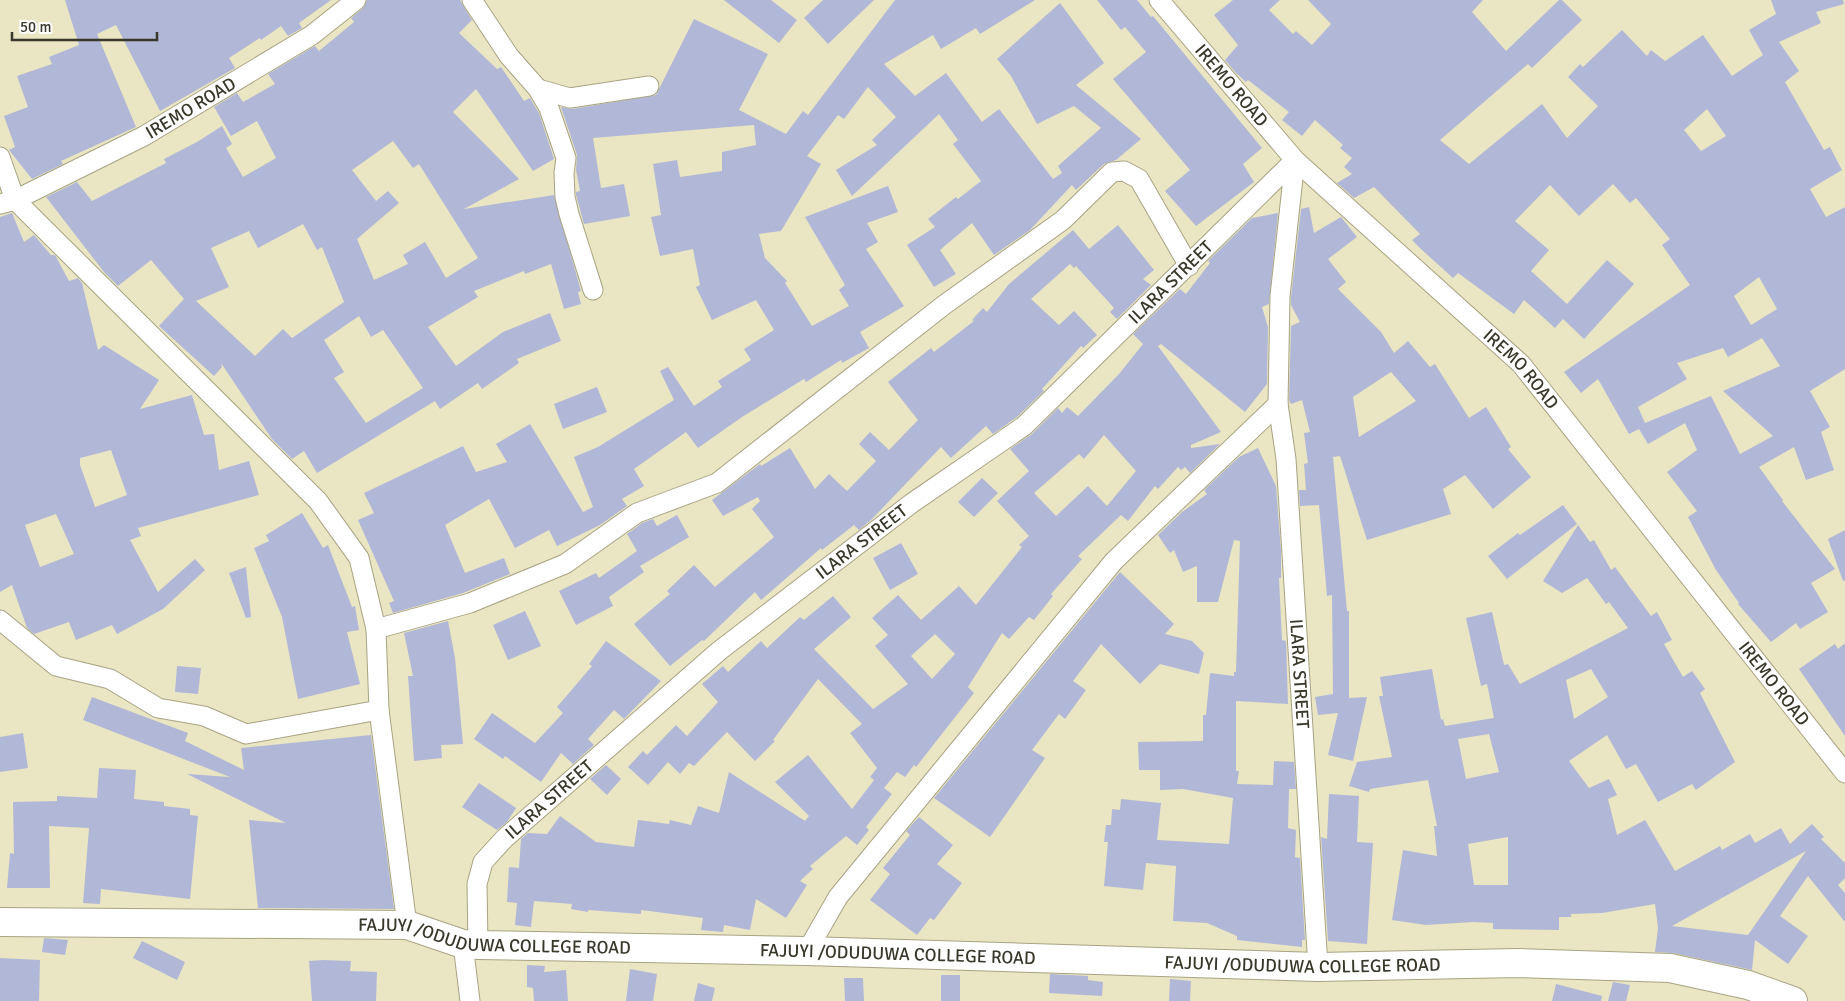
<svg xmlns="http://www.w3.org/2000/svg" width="1845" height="1001" font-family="Signika,sans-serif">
  <rect width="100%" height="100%" fill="#eae5c3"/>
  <!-- building -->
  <path fill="#b1b8d7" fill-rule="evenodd" d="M65 0H331L299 23 302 28 288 36 281 26 261 40 260 38 229 58 235 68 160 111 116 25 97 34 136 127 61 161 63 164 32 179 9 150 15 147 4 116 28 107 17 76 52 64 49 57 79 45Z
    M367 0H460L472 20 459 33 497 69 501 67 524 101 530 98 539 113 554 159 533 171 476 89 453 112 519 179 464 209 554 195 581 291 578 292 581 304 564 309 551 264 525 274 524 271 474 291 478 297 428 327 456 366 503 332 550 313 561 341 517 359 519 363 482 389 478 383 440 409 435 401 317 473 304 451 292 459 272 439 221 363 222 367 214 376 159 326 184 299 151 260 118 286 104 272 46 197 77 182 92 201 166 163 164 159 197 142 222 126 232 144 226 148 243 177 276 158 257 121 231 136 214 107 237 93 243 102 275 84 268 74 315 46 319 51 354 22 351 18 363 8ZM393 141 413 168 419 164 478 258 446 278 425 242 403 255 408 264 374 280 357 239 399 203 388 191 376 201 352 170ZM303 224 317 250 322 247 344 302 292 338 283 329 255 356 196 301 229 287 211 248 249 231 258 248ZM359 316 371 337 383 330 423 388 366 423 334 378 344 372 324 340Z
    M724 0H771L797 20 779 43Z
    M823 0H874L828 44 804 18Z
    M895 0H1035L980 34 976 28 941 49 933 35 884 64 915 96 946 73 982 122 999 109 1053 179 1062 173 1058 166 1101 128 1074 106 1037 124 1011 76 997 59 1060 3 1104 63 1076 85 1141 139 1116 160 1104 164 1076 190 1072 185 1030 230 994 255 972 223 940 250 956 274 934 287 907 245 935 227 928 219 956 197 958 199 981 181 953 144 958 140 939 114 852 196 836 170 877 145 872 140 896 117 868 87 844 119 838 115 807 156 821 164 781 231 759 234 765 258 787 281 785 283 812 326 849 306 839 290 845 285 805 217 888 186 898 212 867 223 878 242 866 249 904 306 860 332 869 348 842 363 841 360 806 382 804 379 742 417 698 448 686 432 634 469 644 486 622 499 627 506 600 525 557 546 549 530 515 548 489 499 445 525 465 573 504 558 510 574 463 593 393 613 389 603 394 601 358 520 374 513 364 493 463 446 476 472 507 462 496 444 530 424 583 512 593 507 574 457 598 447 674 400 660 371 668 367 694 406 722 387 718 381 751 360 744 349 774 330 756 300 712 320 696 287 700 285 693 249 660 256 651 217 661 215 653 164 677 160 680 177 722 171V152L756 145 754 125 593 138 601 188 624 184 630 216 584 224 576 195V192L580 191 576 170 577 155 561 107 572 109 656 95 694 19 768 54 739 110 786 134 803 111 808 115Z
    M1097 0H1137L1151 17 1153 16 1262 148 1243 164 1254 182 1196 226 1165 191 1190 170 1113 79 1146 52 1125 27 1121 30Z
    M1233 0H1280L1269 10 1293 34 1296 31 1312 45 1331 24 1308 0H1483L1472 12 1506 51 1559 0H1562L1582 20 1532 68 1528 64 1440 140 1469 164 1542 104 1567 138 1598 106 1568 77 1580 64 1583 67 1622 30 1647 56 1651 50 1665 61 1703 35 1732 76 1763 55 1749 30 1776 14 1771 0H1843L1844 4 1816 12 1821 23 1779 42 1799 71 1785 82 1824 150 1830 147 1842 170 1810 189 1826 217 1845 207V369L1810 391 1830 427 1821 432 1834 470 1806 480 1794 447 1759 467 1783 500 1782 501 1835 569 1811 583 1828 612 1800 629 1796 623 1771 642 1738 604 1739 603 1716 570 1688 517 1697 511 1667 472 1697 450 1685 423 1648 444 1639 429 1629 434 1598 379 1581 393 1564 372 1690 285 1662 245 1670 239 1636 198 1630 203 1613 184 1579 216 1550 185 1515 221 1549 250 1531 271 1567 304 1607 260 1634 284 1584 339 1563 319 1555 328 1524 300 1514 314 1458 273 1453 278 1422 250 1412 240 1420 234 1374 187 1354 198 1337 183 1352 174 1344 167 1352 158 1340 148 1343 145 1315 120 1302 136 1282 120 1289 112 1248 80 1246 82 1236 73 1225 60 1238 45 1214 15ZM1707 109 1726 136 1701 151 1684 130ZM1759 277 1777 309 1751 325 1734 296ZM1762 338 1780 366 1723 391 1773 436 1740 454 1711 396 1645 423 1638 407 1687 379 1677 363 1723 348 1728 357Z
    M1309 207 1314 233 1341 217 1357 237 1328 259 1346 282 1338 289 1381 332 1394 353 1408 341 1430 367 1435 364 1469 418 1486 407 1511 447 1508 449 1531 477 1493 509 1465 475 1443 489 1451 514 1367 540 1340 456 1333 457 1347 611H1349V698L1367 697 1353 761 1328 755 1338 713 1318 715 1315 697 1333 694 1332 595 1327 596 1319 505 1300 506 1299 490H1306L1304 464 1308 463 1304 433 1310 432 1302 400 1291 404 1289 400 1291 326 1300 322 1291 305V297L1301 209ZM1391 372 1416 401 1359 437 1353 397Z
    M12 213 24 242 34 235 51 255H55L69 281 78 278 82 283 98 350 104 345 159 380 140 409 192 395 204 435 214 434 219 470 249 461 259 495 138 528 141 536 130 540 158 592 195 559 205 570 163 609 117 634 112 625 76 640 69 622 34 634 27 628 12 585 0 592V217ZM111 450 127 495 95 507 80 465V458ZM56 514 74 554 40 567 25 525Z
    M1278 213 1269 304 1262 307 1268 327 1267 384 1245 412 1161 344 1158 346 1221 432 1191 445V448L1220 444 1190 473 1185 467 1181 470 1178 467 1158 489 1155 486 1128 521 1121 515 1078 556 1082 559 1051 594 1053 596 1034 620 1029 617 1009 639 1002 633 968 687 974 693 916 767 914 765 905 777 897 772 884 788 892 794 866 827 869 830 857 845 846 836 810 866 813 869 800 881 807 885 786 918 756 899 750 930 724 925 723 932 701 930 703 918 641 910V914L588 910V912L571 909 572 904 534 901 531 927 515 925 517 903 507 902 509 867 519 868 521 839 528 833 547 834 560 816 596 842 634 847 638 820 669 824 670 820 691 825 698 806 719 813 729 772 805 821 809 816 775 782 808 755 852 809 874 780 870 777 877 768 850 733 862 724 818 679 773 740 775 741 755 761 727 732 694 766 689 763 680 774 668 762 648 785 628 767 643 751 647 755 676 725 687 736 718 702 702 684 723 666 728 672 761 641 767 648 800 617 804 620 833 596 851 617 814 649 873 709 908 684 875 646 888 635 872 618 898 595 921 620 959 586 976 605 1022 547 1019 545 1029 536 997 501 1029 471 1010 449 1032 434 1058 408 1062 413 1067 407 1078 416 1119 374 1143 344 1133 334 1180 289 1186 294 1210 263 1208 261 1252 218ZM1104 435 1136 471 1107 506 1088 486 1056 516 1034 493 1079 454 1084 459ZM935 634 955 654 932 679 911 656Z
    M1118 225 1154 270 1143 279 1151 285 1117 319 1110 312 1114 308 1076 266 1074 268 1070 264 1031 299 1059 325 1074 311 1097 335 1083 348 1081 346 1042 389 1044 391 1017 417 993 434 986 426 951 458 941 447 871 520 859 530 854 525 822 550 821 548 761 600 755 592 704 641 702 640 670 666 634 624 670 594 667 591 694 565 715 587 774 537 752 509 760 501 758 497 723 516 712 500 760 464 761 466 790 448 815 489 829 474 847 491 876 461 859 444 870 432 889 450 918 420 888 382 931 348 934 352 974 321 972 320 983 308 987 312 1009 284 1073 230 1089 249Z
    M597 387 607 412 563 429 554 404Z
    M1258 448 1276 486 1281 551V578H1279L1282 640 1286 641 1288 704 1236 701V771H1239L1237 784 1273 785 1274 761 1294 762 1296 789H1289L1288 828 1296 830 1295 857 1300 858 1305 940H1302V947L1237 940V936L1207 923 1173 921 1176 866 1146 863 1143 890 1104 886 1108 842H1104L1106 825H1111L1112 809 1120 810 1121 799 1161 803 1157 840 1229 844 1233 798 1183 789 1160 790V770H1139L1138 742 1203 741V715H1206L1210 673 1234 676V672H1236L1240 541 1234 540 1218 602H1197V566L1183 572 1174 550 1170 553 1158 535 1182 512 1207 494 1204 490 1239 457Z
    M982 478 998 493 974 517 958 502Z
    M1563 505 1577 524 1507 579 1488 556 1518 533 1520 535Z
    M302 513 323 548 328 545 352 607 355 606 359 630 347 632 360 684 298 699 282 617 254 548 269 541 266 535Z
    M677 515 689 537 640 566 644 572 609 597 613 606 576 625 559 591 596 573 599 578 637 551 627 534 642 523 653 519 657 526Z
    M1578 525 1590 542 1594 540 1611 570 1615 567 1651 616 1657 612 1672 640 1664 644 1683 677 1692 671 1705 689 1700 693 1735 762 1696 790 1692 784 1658 802 1636 764 1626 769 1607 735 1569 761 1589 788 1609 779 1617 795 1608 799 1617 835 1645 820 1675 871 1720 846 1722 850 1750 834 1755 843 1781 828 1790 844 1812 824 1824 837 1821 839 1845 863V878L1838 885 1845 893V922L1808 876 1780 916 1808 936 1788 964 1755 940 1752 970 1673 953 1655 952 1658 928 1655 904 1602 913 1571 914V917H1559V930L1493 929V923L1473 922 1426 925 1392 920 1403 850 1437 856 1434 826H1437L1428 780 1370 789 1369 792 1349 786 1357 762 1392 757 1379 696H1383L1380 677 1432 669 1441 720 1443 719 1445 726 1494 718 1487 684 1481 686 1466 618 1492 612 1504 665 1508 664 1520 684 1628 628 1609 602 1606 604 1587 578 1562 593 1543 581ZM1591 669 1608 697 1574 719 1566 680ZM1489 734 1499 772 1466 779 1458 739ZM1508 837V885H1474L1468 844ZM1806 851 1748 935 1672 926 1797 856Z
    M1845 530V580L1843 581 1828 539Z
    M901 543 918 574 890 590 873 558Z
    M246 567 251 617 246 618 229 573Z
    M1120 572 1174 624 1165 634 1192 641 1204 653 1199 674 1160 664 1140 684 1101 644 1073 681 1086 690 1065 719 1059 714 1032 750 1045 758 990 837 934 798Z
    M525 611 541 646 508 660 493 625Z
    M448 621 455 658 463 744 441 745 442 758 414 761 408 676H413L404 633Z
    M606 641 661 681 624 719 614 710 588 739 594 745 573 764 561 753 541 782 505 756 503 759 474 739 492 713 535 743 563 713 557 707 592 666 589 664Z
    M1845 643V736L1799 669 1835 644 1838 649Z
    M177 666 201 668 198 694 175 692Z
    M92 697 188 733 185 741 244 770 241 748 371 735 394 909 258 908 249 820 286 823 187 774 230 777 83 720Z
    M23 733 28 768 0 772V737Z
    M606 765 621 779 607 795 590 779Z
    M99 768 136 770 134 799 164 802V806L190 809V815L198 816 190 899 101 889 100 904 83 903 89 828 49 826 50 888H7L10 853 14 854 13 802 57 801V796L97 798Z
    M479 783 516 808 507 822 497 830 462 807Z
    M1329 794 1359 796 1357 842 1373 843 1367 944 1328 941 1321 837 1327 839Z
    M919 817 953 845 937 864 962 883 934 920 930 918 917 935 870 900 890 874 883 868 910 835 906 831Z
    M44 938 68 940 65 955 42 952Z
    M142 941 185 962 177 980 133 958Z
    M0 958 40 960 39 1001H0Z
    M323 960 351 961 350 971 377 972 376 1001H312L309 961Z
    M527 965 545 966 544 972 566 970 568 1001H534L533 988 527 987Z
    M630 969 657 974 653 1001H626Z
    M1050 974 1088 976V980L1103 982 1102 996 1049 993Z
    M941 975H960V1001H941Z
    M844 978H863L864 1001H845Z
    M1170 979 1191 981 1190 1001H1169Z
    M1613 982 1630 985 1626 1001H1608Z
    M698 983 715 988 712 1001H694Z
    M1556 984 1602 996 1601 1001H1552Z"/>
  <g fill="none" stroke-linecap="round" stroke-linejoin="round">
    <!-- street casing -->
    <g stroke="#a8a383" stroke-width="21">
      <g id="street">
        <path d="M472 0 509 56 538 89 549 108 566 158 564 173 565 197 569 214 593 290"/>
        <path id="s1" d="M1159 0 1295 160 1521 364 1845 773"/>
        <path d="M538 89 570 98 649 86"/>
        <path d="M0 157 15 200 318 501 359 558 376 629 379 710 407 925"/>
        <path id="s2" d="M0 204 15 200 144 136 312 35 356 0"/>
        <path d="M0 620 56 666 110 679 158 708 204 716 246 734 379 710"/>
        <path d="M376 629 470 603 565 564 637 513 717 483 944 305 1063 220 1112 172 1124 171 1139 179 1189 266"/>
        <path d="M463 944 470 1001"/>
        <path id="s3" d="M478 945 477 884 483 862 505 838 719 651 912 503 1024 426 1295 160 1280 296 1278 404 1286 459 1318 967"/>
        <path d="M807 951 838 897 1114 561 1278 404"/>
      </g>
    </g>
    <!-- primary casing -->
    <g stroke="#a8a383" stroke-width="30">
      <g id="primary">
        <path id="s4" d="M0 922 407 925 463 944 478 945 807 951 1318 967 1517 963 1670 968 1748 985 1793 1001"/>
      </g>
    </g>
    <!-- street -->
    <use href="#street" stroke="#fff" stroke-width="19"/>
    <!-- primary -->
    <use href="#primary" stroke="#fff" stroke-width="28"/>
  </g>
  <g text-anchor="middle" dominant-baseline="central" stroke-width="4.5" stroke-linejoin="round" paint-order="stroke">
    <!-- street labels -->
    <g font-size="18" fill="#39372a" stroke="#fff">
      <text stroke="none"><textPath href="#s1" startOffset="112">IREMO ROAD</textPath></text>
      <text stroke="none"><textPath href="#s2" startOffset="214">IREMO ROAD</textPath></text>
      <text stroke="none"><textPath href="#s3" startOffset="985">ILARA STREET</textPath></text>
      <text stroke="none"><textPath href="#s1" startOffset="518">IREMO ROAD</textPath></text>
      <text stroke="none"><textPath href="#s3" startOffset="580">ILARA STREET</textPath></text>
      <text stroke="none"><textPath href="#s3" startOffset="1675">ILARA STREET</textPath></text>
      <text stroke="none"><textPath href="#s1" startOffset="922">IREMO ROAD</textPath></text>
      <text stroke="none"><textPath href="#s3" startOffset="175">ILARA STREET</textPath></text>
      <text stroke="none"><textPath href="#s4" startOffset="496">FAJUYI /ODUDUWA COLLEGE ROAD</textPath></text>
      <text stroke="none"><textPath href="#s4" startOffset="901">FAJUYI /ODUDUWA COLLEGE ROAD</textPath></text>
      <text stroke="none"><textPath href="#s4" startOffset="1306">FAJUYI /ODUDUWA COLLEGE ROAD</textPath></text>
    </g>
  </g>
  <!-- scale -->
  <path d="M12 32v8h145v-8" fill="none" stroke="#39372a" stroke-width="2.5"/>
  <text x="20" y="32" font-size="15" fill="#39372a" stroke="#ffffff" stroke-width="4" paint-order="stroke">50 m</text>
</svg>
